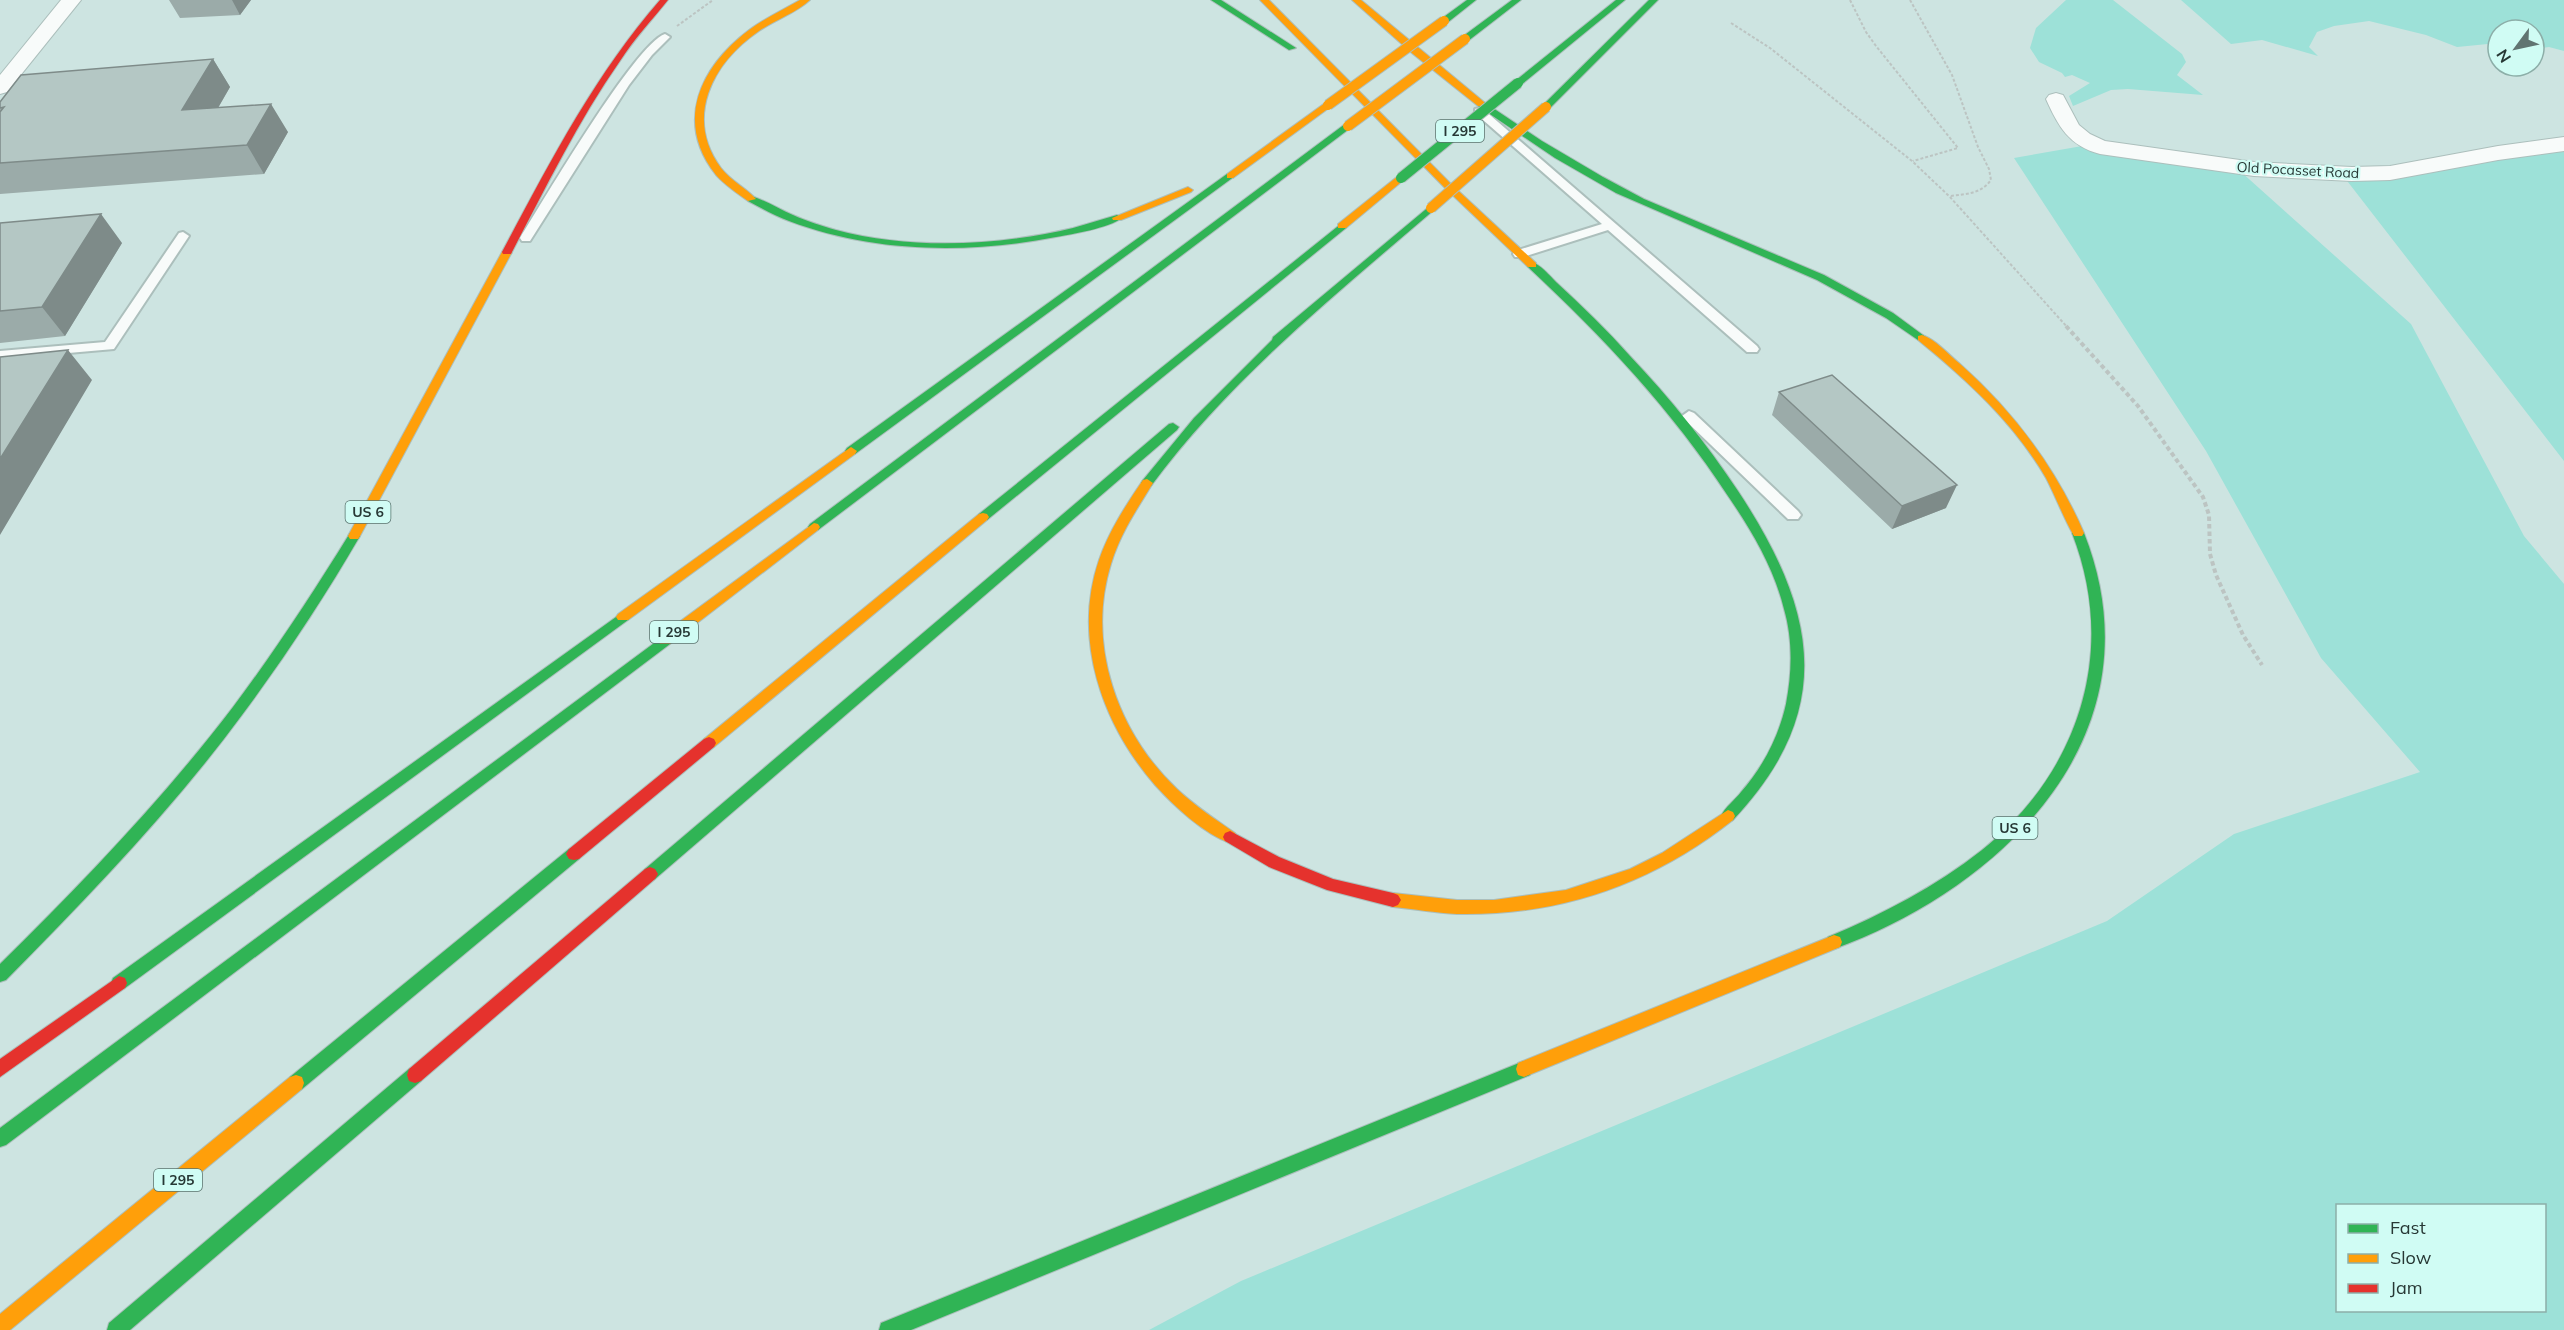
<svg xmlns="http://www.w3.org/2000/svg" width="2564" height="1330" font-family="Mulish,sans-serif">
  <rect width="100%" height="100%" fill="#cde4e1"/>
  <!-- green -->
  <path fill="#9de1d8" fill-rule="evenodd" d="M2066 0H2113L2182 54 2186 62 2177 75 2203 95 2128 89 2111 90 2073 106 2069 96 2090 83 2072 75 2065 77 2062 73 2039 62 2030 48 2036 28Z
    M2181 0H2564V51L2549 47 2534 49V30H2498V43L2457 47 2426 35 2369 21 2334 26 2317 32 2309 47 2318 56 2262 40 2231 44Z
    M2564 144V461L2341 173Z
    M2088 145 2240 171 2411 324 2524 536 2564 584V1330H1149L1241 1281 2107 921 2234 834 2420 772 2321 658 2206 451 2014 158ZM2338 1206H2544V1310H2338Z"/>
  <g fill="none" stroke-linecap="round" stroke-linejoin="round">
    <!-- lane casing -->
    <g stroke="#acbfbc" stroke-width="4">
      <path id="lane" d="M665 34 670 37 652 55 629 85 530 241H522L520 238C542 203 635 44 665 34Z
        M1479 108 1483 109 1757 346 1759 349 1757 352H1747L1608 230 1523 257H1515L1513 254 1515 251 1602 224 1475 113V109Z
        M183 232 189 236 114 349 0 359V351L105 342 179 233Z
        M1689 411 1694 413 1798 511 1801 515 1798 519H1788L1684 419 1682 416Z"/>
    </g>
    <!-- street casing -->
    <g stroke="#acbfbc" stroke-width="2">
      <path id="street" d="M61 0H81L7 92 0 94V75Z
        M2056 93 2063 95 2079 125 2090 134 2105 141 2254 162 2352 167 2390 166 2498 146 2564 137V151L2498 160 2390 180 2352 181 2254 176 2100 154C2069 146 2058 126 2046 99L2049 95Z"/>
    </g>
    <!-- fast casing -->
    <g stroke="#acbfbc" stroke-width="2">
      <path id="fast" d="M1211 0H1221L1296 48 1289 50Z
        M1467 0H1476L1447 23H1441V19Z
        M1512 0H1521L1468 41H1462V37Z
        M1616 0H1625L1521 85H1515V81Z
        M1649 0H1658L1549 109H1543V105Z
        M1478 102H1484L1542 141 1603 177 1644 199 1824 275 1893 313 1927 338 1926 340H1918L1886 318 1817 280 1616 193 1555 158 1478 106Z
        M1345 124 1353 126 818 530H810L808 527 810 524Z
        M1227 174 1235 176 855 454H847L845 451 847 448Z
        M751 196C765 200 779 209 793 215 806 221 822 226 836 230 911 250 998 246 1073 228 1088 224 1102 219 1117 215L1122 218C1109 228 1073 234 1056 237 968 254 874 253 789 221 775 216 761 208 748 201V197Z
        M1431 205 1436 208 1434 210C1334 296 1230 379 1151 486H1143L1141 483 1143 480 1194 418 1272 340 1273 337Z
        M1342 223 1347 226 1346 228 987 520H979L977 517 979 514Z
        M1532 262C1541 265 1549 275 1556 282 1582 306 1607 330 1630 356 1670 398 1706 443 1738 491 1816 609 1838 709 1733 820L1728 822 1723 820 1721 816C1725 807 1735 800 1741 792 1763 767 1779 736 1786 704 1792 673 1793 640 1784 609 1774 568 1752 531 1728 496 1672 410 1603 337 1528 267L1527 265Z
        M1173 423 1179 427 1177 430 655 879 650 881 645 879 642 874 645 869 1169 424Z
        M2078 529 2084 533C2162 731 2008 885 1834 949L1828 947 1826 942 1828 937C1883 914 1935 887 1982 850 2080 771 2118 651 2072 533Z
        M354 532 360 536C324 598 285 657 242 715 172 810 89 896 6 980L0 982V964C82 883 163 799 233 707 275 651 313 593 350 533Z
        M623 612 628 614 630 617 628 620 125 988 119 990 113 988 111 983 113 978Z
        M665 635 672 640 670 644 6 1145 0 1147V1128Z
        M574 848 579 849 582 854 579 859 302 1089 296 1091 290 1089 288 1083 290 1077 569 849Z
        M1524 1061 1530 1063 1532 1069 1530 1075 911 1330H879L881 1323Z
        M415 1067 421 1069 423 1075 421 1081 130 1330H107L109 1323 409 1069Z"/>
    </g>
    <!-- slow casing -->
    <g stroke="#acbfbc" stroke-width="2">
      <path id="slow" d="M800 0H810C796 13 775 20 759 31 712 63 684 118 721 168 731 181 746 188 756 199L748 201C737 193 725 185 716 175 674 122 700 67 749 30 765 18 783 10 800 0Z
        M1260 0H1269L1451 184 1536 263V267H1528L1445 188Z
        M1352 0H1361L1484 102V106H1478L1413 54Z
        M1325 103 1333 105 1233 178H1227V174Z
        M1398 176 1406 178 1346 228H1338V224Z
        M1188 187 1193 190 1191 192 1121 220H1113L1112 218Z
        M507 249 512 252 360 536 358 539H350L348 536 502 252Z
        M1922 335C1935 339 1948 354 1959 363 2013 411 2055 466 2084 533L2082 536H2074C2063 517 2056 497 2046 478 2014 423 1967 380 1918 340V336Z
        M851 447 857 451 855 454 628 620H618L616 617 618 614Z
        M1147 479 1153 483C1137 509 1120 534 1111 564 1086 644 1117 732 1177 789 1195 806 1215 819 1235 833L1237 837 1235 841 1230 843C1204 834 1173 805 1155 785 1102 724 1072 639 1099 560 1109 531 1126 505 1143 480Z
        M983 513 987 514 989 517 987 520 714 747H704L702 743 704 739 979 514Z
        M814 523 818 524 820 527 818 530 670 644H660L658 640 660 636Z
        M1728 810 1733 812 1735 816 1733 820C1652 884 1561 916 1457 914 1436 913 1414 909 1393 907L1388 905 1385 900 1388 895 1393 893 1457 900H1494L1566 890 1630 869 1662 853Z
        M1834 935 1840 937 1842 942 1840 947 1524 1077 1518 1075 1516 1069 1518 1063Z
        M296 1075 302 1077 304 1083 302 1089 10 1330H0V1314L290 1077Z"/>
    </g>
    <!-- jam casing -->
    <g stroke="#acbfbc" stroke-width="2">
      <path id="jam" d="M660 0H668C652 20 634 39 620 61 578 121 546 187 512 252L511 254H503L502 252C549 164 594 76 660 0Z
        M709 737 714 739 716 743 714 747 579 859 574 860 569 859 566 854 569 849 704 739Z
        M1230 831 1279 857 1333 879 1393 893 1398 895 1401 900 1398 905 1393 907 1327 890 1269 867 1225 841 1223 837 1225 833Z
        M650 867 655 869 658 874 655 879 421 1081 415 1083 409 1081 407 1075 409 1069 645 869Z
        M119 976 125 978 127 983 125 988 0 1077V1059Z"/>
    </g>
    <!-- path-far1 -->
    <path stroke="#bcc4c2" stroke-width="2" stroke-dasharray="3 2" stroke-linecap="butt" d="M1850 0 1866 32 1876 46 1958 148 1913 161
      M1910 0 1952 75 1978 147 1989 169 1991 180C1981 194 1966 194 1950 196
      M1731 23 1770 48 1912 161 1950 197 2068 328
      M677 26 713 0"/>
    <!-- path -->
    <path stroke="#bcc4c2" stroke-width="4" stroke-dasharray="4.5 3" stroke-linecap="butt" d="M2066 326 2138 406 2203 497 2209 515 2210 554 2216 575 2243 635 2262 665"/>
    <!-- lane -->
    <use href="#lane" fill="#f8fbfa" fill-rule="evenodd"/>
    <!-- street -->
    <use href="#street" fill="#f8fbfa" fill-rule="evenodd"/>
    <!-- fast -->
    <use href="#fast" fill="#30b455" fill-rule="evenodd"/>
    <!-- slow -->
    <use href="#slow" fill="#ff9f0a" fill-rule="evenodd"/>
    <!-- jam -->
    <use href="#jam" fill="#e5322d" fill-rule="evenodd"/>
    <!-- fast-bridge casing -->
    <g stroke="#acbfbc" stroke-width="12" stroke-linecap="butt">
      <path id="fast-bridge" d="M1401 178 1518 83"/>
    </g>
    <!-- slow-bridge casing -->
    <g stroke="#acbfbc" stroke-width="12" stroke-linecap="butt">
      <path id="slow-bridge" d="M1328 105 1444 21
        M1348 126 1465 39
        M1431 208 1546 107"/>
    </g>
    <!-- fast-bridge -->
    <use href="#fast-bridge" stroke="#30b455" stroke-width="10"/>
    <!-- slow-bridge -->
    <use href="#slow-bridge" stroke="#ff9f0a" stroke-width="10"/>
  </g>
  <!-- wall -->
  <path fill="#9baba9" d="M169 0H251L240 15 180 18Z
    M213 59 230 87 218 108 288 132 264 174 0 194V102Z
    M0 223 122 243 65 336 0 343Z
    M1779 392 1946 508 1892 529 1772 415Z"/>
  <!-- shaded-wall -->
  <path fill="#7e8b89" d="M232 0H251L240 15Z
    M213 59 230 87 200 139 182 110Z
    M271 104 288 132 264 174 247 145Z
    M101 214 122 243 65 336 42 307Z
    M68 350 92 380 0 535V459Z
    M1957 485 1946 508 1892 529 1902 506Z"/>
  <!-- building -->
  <path fill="#b4c7c4" stroke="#7e8b89" stroke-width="1.5" d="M213 59 182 110 271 104 247 145 0 163V112L4 107 0 108V102L21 75Z
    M101 214 42 307 0 311V223Z
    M68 350 0 459V357Z
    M1832 375 1957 485 1902 506 1779 392Z"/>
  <g text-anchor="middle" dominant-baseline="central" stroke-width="4.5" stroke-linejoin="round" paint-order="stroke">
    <!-- shield labels -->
    <g fill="#d0fcf4" stroke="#5a736e" stroke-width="1.5">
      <rect x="1436" y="120" width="48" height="22" rx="4.5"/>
      <rect x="345.5" y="501" width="45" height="22" rx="4.5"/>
      <rect x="650" y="621" width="48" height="22" rx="4.5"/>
      <rect x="1992.5" y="817" width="45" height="22" rx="4.5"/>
      <rect x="154" y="1169" width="48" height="22" rx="4.5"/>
    </g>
    <g font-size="14" font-weight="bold" fill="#273835">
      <text x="1460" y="131">I 295</text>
      <text x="368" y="512">US 6</text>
      <text x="674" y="632">I 295</text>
      <text x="2015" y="828">US 6</text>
      <text x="178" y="1180">I 295</text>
    </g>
    <!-- far-street labels -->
    <g font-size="14" fill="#273835" stroke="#d0fcf4">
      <text transform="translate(2298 170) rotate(3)">Old Pocasset Road</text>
    </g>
  </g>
  <!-- legend -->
  <rect x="2336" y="1204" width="210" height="108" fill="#d0fcf4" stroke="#8caea8" stroke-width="1.5"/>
  <rect x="2348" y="1224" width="30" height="9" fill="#30b455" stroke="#8caea8" stroke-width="1.5"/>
  <text x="2390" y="1234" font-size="18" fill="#273835">Fast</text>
  <rect x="2348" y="1254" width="30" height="9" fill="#ff9f0a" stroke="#8caea8" stroke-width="1.5"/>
  <text x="2390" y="1264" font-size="18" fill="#273835">Slow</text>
  <rect x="2348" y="1284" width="30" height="9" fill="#e5322d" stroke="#8caea8" stroke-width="1.5"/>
  <text x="2390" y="1294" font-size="18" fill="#273835">Jam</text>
  <!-- north arrow -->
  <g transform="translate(2516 48) rotate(237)"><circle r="28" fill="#d0fcf4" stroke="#8caea8" stroke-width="1.5"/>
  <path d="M0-4.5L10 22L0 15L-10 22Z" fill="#617471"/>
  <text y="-9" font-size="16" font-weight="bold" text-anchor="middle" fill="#273835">N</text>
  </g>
</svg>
